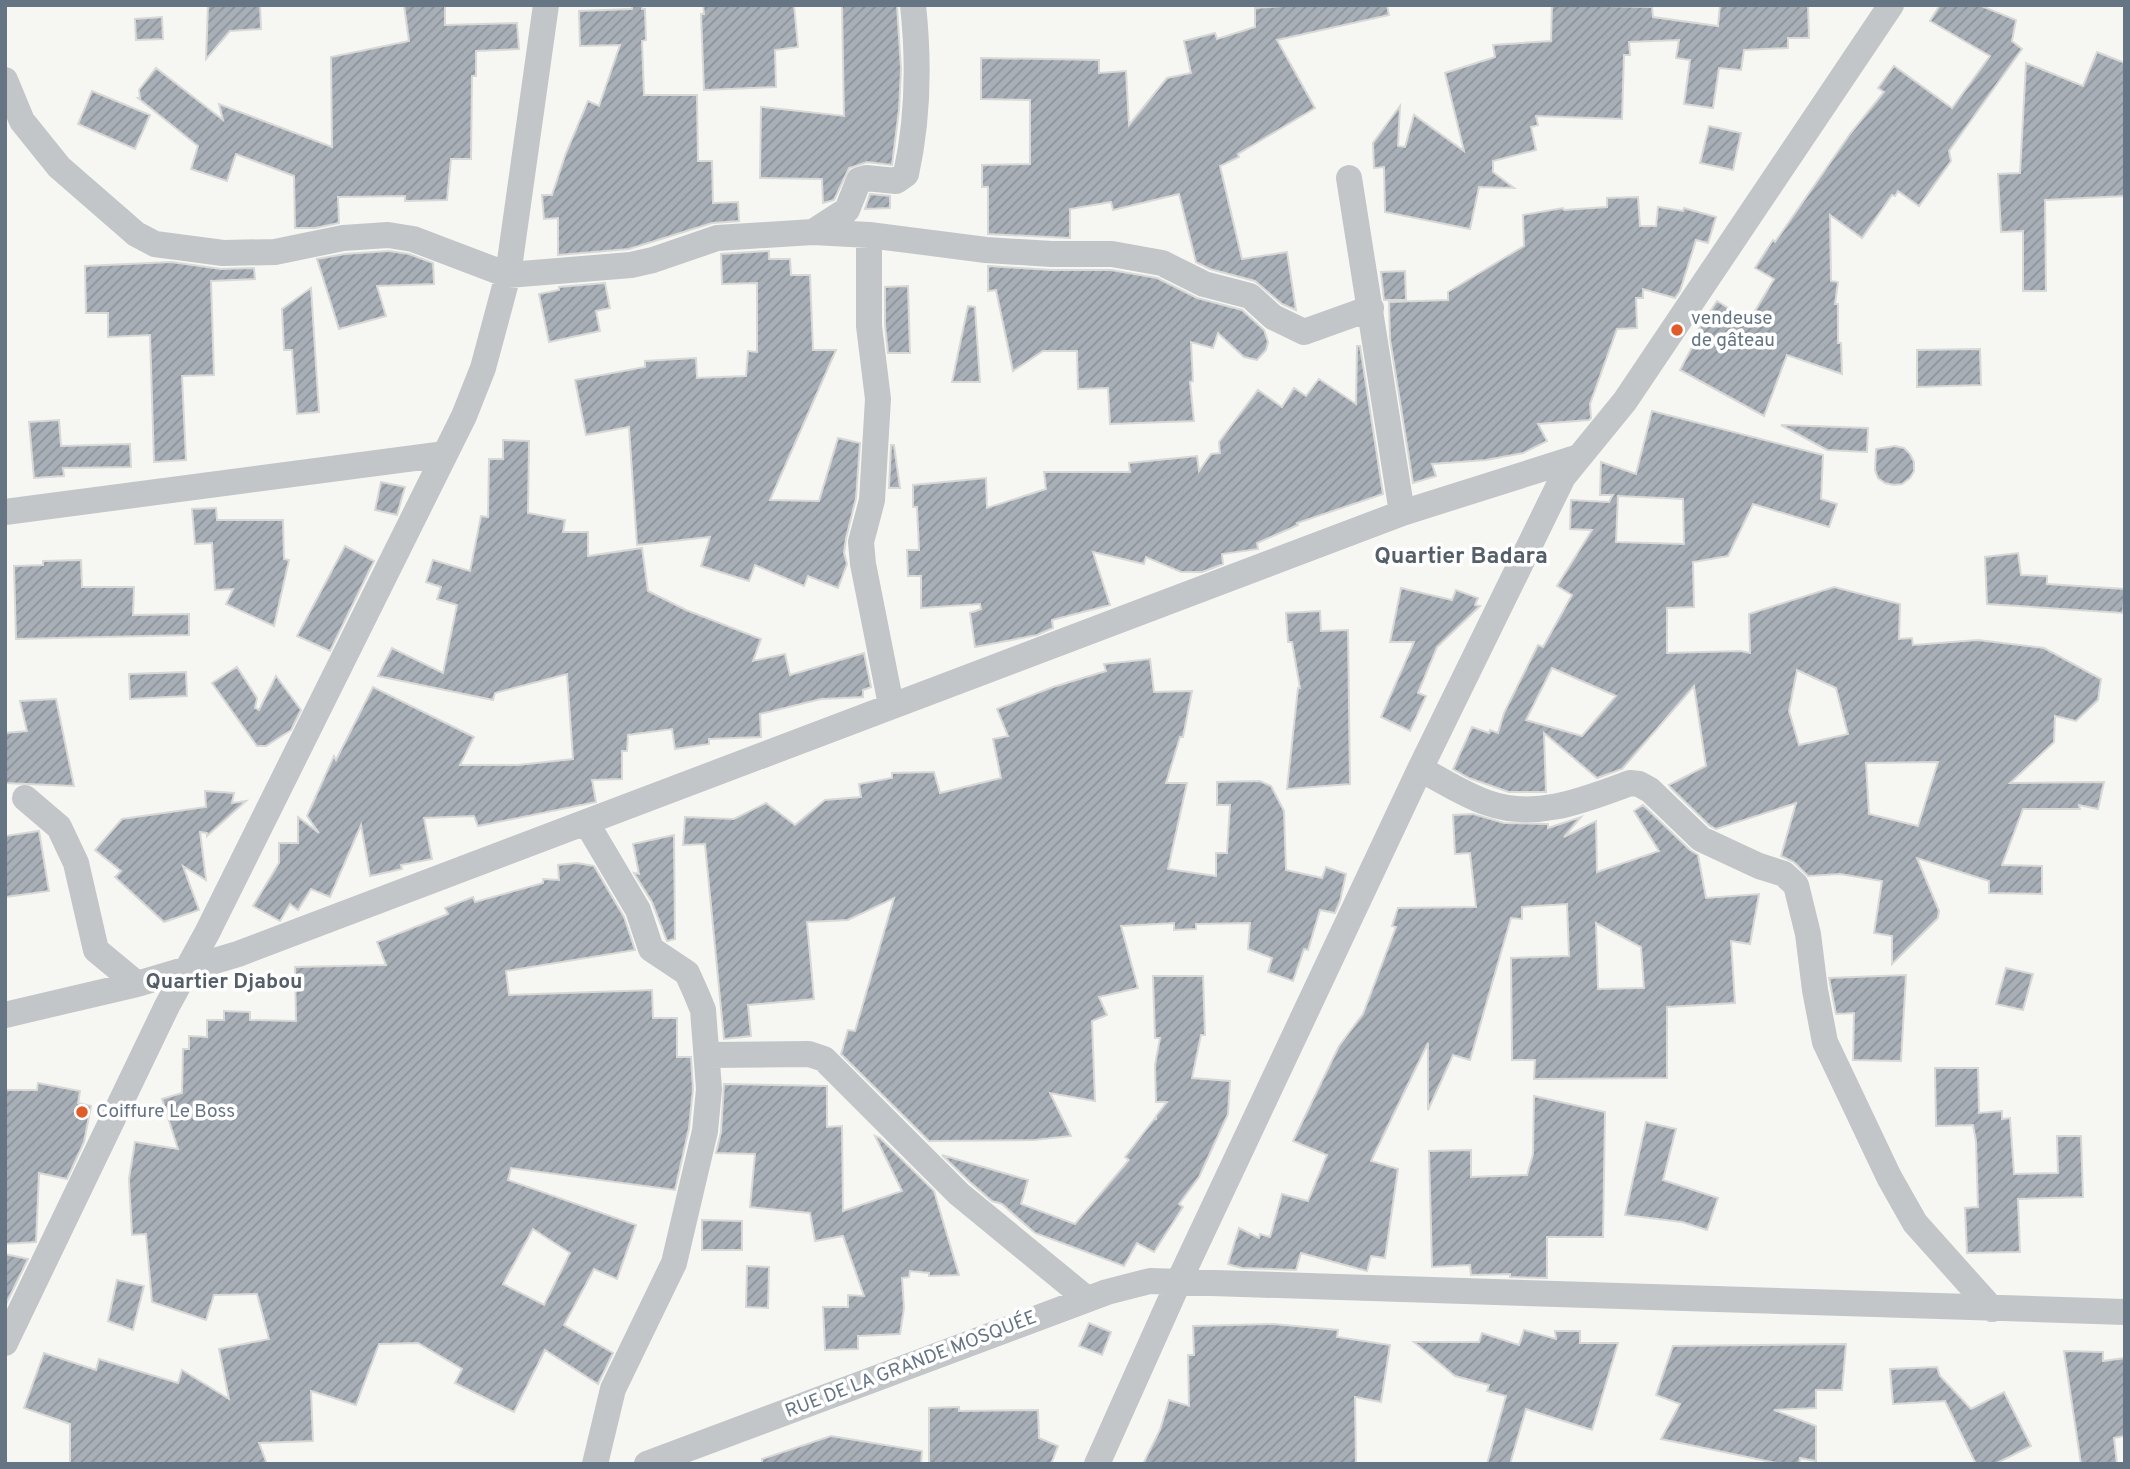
<svg xmlns="http://www.w3.org/2000/svg" width="2130" height="1469" font-family="Overpass,sans-serif">
  <defs>
    <pattern id="building-hatch" width="6" height="6" patternUnits="userSpaceOnUse" patternTransform="scale(1.75)"><rect width="6" height="6" fill="#a8afb6"/><path d="M-1 1l2-2M0 6l6-6M5 7l2-2" fill="none" stroke="#8d939a"/></pattern>
  </defs>
  <rect width="100%" height="100%" fill="#f6f7f3"/>
  <!-- building -->
  <path fill="url(#building-hatch)" stroke="#d8d8d6" stroke-width="2" fill-rule="evenodd" d="M208 5H260L261 29 230 31 206 59Z
    M404 5H445V25L517 23 519 49 476 51V76H472L471 159H451L447 200 405 201V196L338 197 339 223 315 228H295L294 176 236 154 227 181 191 169 198 146 138 98H140L139 90 156 68 223 120 219 104 332 147 331 57 409 41Z
    M633 5H642V9H645L646 40 642 41 644 95H697L698 161H712L713 203 738 202 739 221 712 223 629 249 558 255V218L544 219 542 195H552L566 153 588 101 599 106 620 45 580 46 579 11 632 9Z
    M703 5H794L798 47 775 50 776 87 704 90 701 14H704Z
    M842 5H897L901 69 899 110 892 165 867 162 849 168 834 200 823 203 822 179 760 178 761 107 844 116Z
    M1295 5H1387L1389 15 1277 40 1315 108 1238 154 1239 157 1220 166 1242 259 1287 252 1296 310 1282 304 1255 281 1210 269 1196 262 1179 194 1113 210 1111 202 1070 209V238L988 234V187H982V165L1030 164V100L981 99V58L1099 60V73L1126 71 1129 125 1167 78 1191 73 1184 41 1215 33 1217 39 1255 27V8Z
    M1552 5 1652 7 1653 17 1718 26 1720 5H1808L1809 38H1788V48L1744 50 1741 70 1719 68 1713 108 1684 104 1690 60 1676 58 1679 40 1629 42 1630 55H1624L1622 119 1536 116 1538 125 1531 127 1536 150 1493 161V172L1514 188 1479 187 1470 229 1385 212 1384 167 1374 168 1373 143 1400 106 1398 146 1405 147 1414 115 1464 151 1445 73 1495 57 1493 45 1551 41Z
    M1940 5H1979L2016 20 2012 41 2022 49 1949 151 1951 161 1919 206 1898 191 1895 196 1892 195 1862 238 1830 215 1831 281 1838 282 1835 304H1838V343H1841L1842 374 1787 355 1764 416 1680 370 1700 332 1698 330 1717 301 1749 321 1774 279 1755 268 1773 240 1775 242 1850 134 1884 92 1878 88 1894 66 1952 108 1990 56 1930 21Z
    M162 17 163 39 136 40 135 19Z
    M2097 52 2125 63V196L2045 200 2046 291H2023V231L2001 232 1998 174 2020 173 2026 63 2083 86Z
    M92 91 150 115 135 149 78 124Z
    M1709 126 1741 133 1733 170 1700 163Z
    M870 194 890 196V208L865 209Z
    M1638 197 1640 226H1656L1658 207 1683 211 1684 208 1716 217 1708 243 1696 240 1680 291 1675 298 1643 289V298H1636L1637 328 1617 329 1590 404 1591 418 1589 420 1538 424 1547 441 1523 453 1486 460 1432 464 1436 476 1413 483 1390 339 1389 302 1448 300V292L1524 246 1523 215 1563 208 1564 210 1607 207V198Z
    M389 251 409 254 433 263 434 284 377 286 386 316 339 329 317 259 345 254Z
    M769 251V259H790L791 275H810L813 350H836L770 500 819 501 838 438 860 443 856 498 846 538 844 553 847 564 838 588 808 576 804 586 755 565 749 581 701 566 710 537 637 545 629 427 586 435 575 380 645 367V361L696 358 697 378 746 376 748 351 757 352V283L722 284 721 254Z
    M171 262 221 269 254 268 255 279 211 281 214 375 182 376 186 460 154 462 150 335 108 337V313H86L85 266Z
    M988 266 1051 270H1111L1157 278 1197 298 1242 310 1264 330 1268 342 1266 350 1257 360 1244 357 1218 333 1213 348 1191 342 1193 381 1190 382 1194 421 1110 424 1108 388 1078 389 1077 351H1043L1013 371 996 290 988 291Z
    M1405 271 1406 300H1384L1381 272Z
    M605 283 610 308 596 311 600 331 549 342 539 294 559 290V287Z
    M908 286 910 353H888L885 325V287Z
    M311 288 319 412 297 414 292 350H284L282 309Z
    M968 306 975 307 980 382H952Z
    M1357 346H1360L1383 494 1297 523 1298 525 1257 543 1258 549 1222 554 1223 564 1202 572H1181L1146 557 1144 564 1093 552 1110 605 1052 620 1053 628 1037 635 975 647 970 613 981 609 980 604 921 608V576H908L907 550H919L917 507H913V485L986 478 987 508 1046 489 1044 472H1130L1129 463 1197 456 1199 471 1211 454 1220 453 1219 442 1258 390 1282 407 1294 388 1306 396 1319 379 1356 404Z
    M1980 349 1981 385 1917 387V350Z
    M1652 411 1823 455 1821 499 1837 504 1829 527 1753 504 1728 556 1693 562 1694 607 1667 608V653L1741 651 1750 653 1749 614 1834 587 1900 604 1899 639 1912 638 1913 645 1978 640 2044 648 2101 679 2098 700 2076 721 2055 716 2054 742 2010 783 2104 782 2098 809 2079 805 2080 809H2023L2002 865 2042 866V894L1989 893V881L1917 858 1939 911 1938 918 1892 964V936L1874 933 1882 881 1840 874 1808 876 1794 862 1781 856 1796 803 1716 829 1710 826 1671 788 1669 785 1706 766 1694 686 1622 769 1597 778 1544 733 1546 792H1509L1469 778 1453 769 1472 727 1489 733 1490 730 1498 733 1504 713 1538 645 1543 647 1572 595 1557 586 1592 530 1570 529 1571 500 1609 502 1613 495H1600L1601 462 1636 474ZM1618 496 1683 499 1684 544 1616 542ZM1552 668 1616 696 1582 736 1526 720ZM1797 670 1836 688 1848 734 1799 745 1789 711ZM1938 762 1918 826 1869 814 1866 763Z
    M59 420 61 446 130 444 131 467 63 468 64 476 34 478 29 422Z
    M1781 425 1868 428 1867 452 1827 450Z
    M503 440 529 441 528 513 565 520 563 532H588V556L642 548 648 591 686 610 761 639 753 661 785 654 790 675 864 653 871 687 863 690V697L821 699 760 714 761 737 709 739V744L675 749 672 729 628 735 627 751H622V779L592 780 596 802 478 826 474 816 424 818 432 859 401 865 402 869 370 876 361 825 330 897 311 889 298 910 290 904 280 921 253 906 279 863V843H298V817L319 833 307 816 334 756 336 760 373 687 474 737 460 765H518L573 759 567 674 495 693 493 700 378 676 392 648 443 673 457 605 437 599 441 587 426 582 433 560 470 571 481 516 488 517 489 459H503Z
    M891 445H894L900 488H889Z
    M1895 446 1904 448 1910 454 1914 462V471L1910 478 1902 484 1894 485 1885 483 1878 478 1875 470 1876 449Z
    M381 482 405 487 397 515 375 510Z
    M216 508 217 520H283L284 559 289 560 274 626 226 604 233 589 215 590 212 543 195 544 192 509Z
    M345 546 374 561 330 651 297 636Z
    M2018 553 2021 575 2047 576V584L2125 589 2123 613 1987 604 1985 557Z
    M81 560 82 587H134L133 615 189 614V635L16 639 14 566 43 565V561Z
    M1401 588 1452 600 1456 590 1478 598 1475 605 1480 606 1437 647 1418 693 1426 696 1410 731 1381 717 1414 642H1390Z
    M1320 611 1321 631 1348 630 1350 784 1287 789 1298 688H1300L1292 642H1288L1286 613Z
    M1150 659 1154 692 1192 691 1183 737H1180L1166 783H1187L1168 869 1216 876V853H1227L1230 805H1217V782L1260 781 1271 786 1284 811 1286 870 1322 878 1326 867 1346 874 1340 901 1335 913 1320 910 1308 950 1304 949 1293 981 1268 972 1272 958 1248 949 1250 923 1196 924V929L1174 930V923L1121 926 1138 988 1099 997 1107 1015 1092 1021 1095 1101 1050 1093 1071 1136 1034 1140 929 1141 841 1054 848 1030 855 1031 894 898 848 920 807 922 814 999 748 1005 751 1036 724 1039 705 844 683 845 685 817 734 819 766 803 795 825 825 800 861 797 859 784 892 778V773L934 772 940 793 1001 778 993 739 1008 736 997 709 1053 687 1106 671 1104 664Z
    M237 667 257 698 255 708 259 710 276 676 301 710 291 730 266 746H257L212 683Z
    M186 672 187 696 130 699 129 674Z
    M56 699 74 786 5 783V733L27 731 20 701Z
    M205 791 234 793 232 803 246 801 207 836V833L200 832 206 880 183 866 199 910 164 922 115 877 121 871 95 850 122 819 206 807Z
    M1643 805 1690 850 1698 855 1706 898 1759 894 1750 944 1731 941 1735 1003 1667 1007V1078L1534 1079 1535 1060H1512L1511 958 1569 956 1567 904 1522 907V919L1511 918 1470 1060 1453 1055 1428 1110V1043L1371 1161 1398 1169 1385 1258 1371 1256 1367 1271 1301 1253 1296 1270 1242 1268 1228 1264 1239 1228 1259 1238 1260 1234 1270 1237 1282 1194 1308 1201 1327 1155 1293 1141 1339 1046 1363 1014 1396 927 1392 926 1398 908 1476 907 1470 853 1455 854 1453 815 1473 814 1504 823 1548 824V828L1581 817 1564 837 1596 821 1597 872 1659 851 1634 811ZM1596 923 1641 947 1644 988 1598 989Z
    M39 831 49 891 5 897V836Z
    M674 835 675 939 667 941 652 902 634 873 639 874 633 844Z
    M577 863 594 866 624 917 635 950 506 971 509 995 652 990 653 1018H677V1057H691L693 1089 689 1128 675 1190 511 1168 508 1180 636 1225 617 1279 594 1269 564 1325 613 1353 598 1384 545 1350 514 1412 455 1383 462 1369 418 1343 379 1344 356 1405 311 1391 313 1441 259 1443 267 1464H70V1424L24 1408 44 1353 96 1370 99 1359 178 1383 182 1370 229 1399 219 1349 269 1339 257 1294 214 1295 206 1320 152 1302 146 1234 132 1235 129 1179 135 1142 178 1149 162 1099 182 1093 183 1049H189V1036L207 1037V1020H224V1011L250 1012V1020L296 1021 295 967 386 965 377 942 448 914 445 908 473 897 475 902 543 883V879L559 880 558 865ZM533 1229 570 1253 544 1305 503 1284Z
    M2006 968 2033 974 2023 1010 1996 1004Z
    M1906 975 1901 1061 1853 1060 1854 1013 1836 1014 1829 978Z
    M1153 976H1203L1205 1035H1201L1192 1078 1230 1081 1228 1114 1199 1177 1179 1204 1183 1207 1154 1252 1137 1243 1124 1266 1035 1233 1002 1204 992 1201 970 1182 942 1155 1028 1180 1021 1204 1075 1224 1129 1160 1125 1157 1155 1118 1156 1120V1116L1167 1102H1156L1155 1065 1160 1038H1155Z
    M1935 1068H1978L1979 1113 2002 1111V1119L2010 1118 2014 1174 2058 1173 2057 1136H2081L2083 1197 2018 1199 2020 1252 1967 1253 1965 1208 1978 1207 1976 1141 1973 1125 1936 1126Z
    M38 1083 80 1091 78 1103 91 1106 84 1142 67 1179 39 1173 36 1242 5 1244V1090H37Z
    M724 1084 827 1086V1127L842 1126 843 1211 902 1191 875 1136 880 1138 934 1191 959 1275 929 1276V1273L910 1271 909 1277 902 1278 904 1308 900 1334 858 1336V1349L825 1350 823 1307H848V1295L864 1296 843 1236 815 1241 810 1213 750 1207 755 1154 716 1153 721 1132Z
    M1534 1096 1605 1112 1603 1237H1547V1278L1510 1277V1274L1471 1275 1470 1265 1432 1267 1429 1151 1471 1150V1177L1527 1175 1533 1154Z
    M1646 1122 1676 1129 1663 1180 1718 1198 1707 1230 1682 1222 1625 1215Z
    M702 1220 742 1221V1250H702Z
    M5 1254 28 1259 5 1306Z
    M747 1266 769 1267 768 1308 746 1307Z
    M117 1280 144 1286 133 1330 108 1321Z
    M1089 1323 1111 1332 1102 1355 1079 1346Z
    M1273 1324 1338 1330 1337 1337 1390 1345 1381 1402 1355 1397 1356 1464H1143L1160 1430 1169 1400 1189 1406 1188 1355H1194L1193 1326Z
    M1524 1330 1556 1339 1555 1331H1580V1343H1618L1592 1430 1526 1409 1510 1464H1487L1506 1396 1487 1391 1489 1385 1455 1376 1414 1342H1479L1482 1333 1519 1345Z
    M1846 1344 1842 1390H1816V1408L1774 1410 1816 1426V1461L1800 1458 1799 1464H1781L1661 1439 1680 1404 1656 1395 1673 1346Z
    M2064 1351 2103 1352V1361L2125 1358V1436L2114 1438 2117 1464H2081Z
    M1937 1367 1940 1376 1971 1409 2004 1392 2031 1446 1995 1464H1976L1945 1401 1893 1404 1890 1369Z
    M959 1407V1411L1038 1410 1039 1438 1058 1446 1051 1464H929V1408Z
    M831 1436 922 1451 921 1464H762V1459Z"/>
  <g fill="none" stroke-linecap="round" stroke-linejoin="round">
    <!-- minor -->
    <path stroke="#c2c6c9" stroke-width="26" d="M5 80 22 121 59 167 136 234 155 244 223 253 275 252 343 238 388 235 413 239 508 275 631 265 653 260 717 238 813 232 869 235 986 250 1052 254H1112L1162 263 1204 284 1250 296 1273 317 1304 332 1371 308
      M1349 178 1402 513
      M813 232 847 210 859 180 866 178 896 181 906 174C918 120 919 61 913 5
      M869 235V326L878 399 872 500 861 542 863 564 891 705
      M5 512 445 454
      M1420 769C1442 780 1464 795 1488 803 1536 820 1584 800 1630 783L1639 784 1650 790 1701 839 1759 866 1784 874 1796 885 1808 934 1815 990 1825 1042 1889 1177 1915 1223 1992 1309
      M25 798 59 827 76 863 96 950 137 984
      M586 822 638 910 651 949 687 973 696 993 703 1010 709 1089 705 1131 674 1263 613 1389 595 1464
      M5 1015 137 984 238 954 1402 513 1576 458
      M708 1055 809 1054 824 1059 959 1194 1087 1299
      M5 1343 167 1006 207 933 464 416 483 368 508 275 546 5
      M647 1464 1107 1292 1150 1281 2125 1312
      M1097 1464 1179 1281 1420 769 1563 477 1625 401 1891 5"/>
  </g>
  <!-- markers -->
  <g fill="#e05c2a" stroke="#fff" stroke-width="2.5">
    <circle cx="1677" cy="330" r="7"/>
    <circle cx="82" cy="1112" r="7"/>
  </g>
  <g text-anchor="middle" dominant-baseline="central" stroke-width="7" stroke-linejoin="round" paint-order="stroke">
    <!-- poi labels -->
    <g font-size="19" fill="#667584" stroke="#fff" text-anchor="start">
      <text x="1691" y="319">vendeuse<tspan x="1691" dy="22">de gâteau</tspan></text>
      <text x="96" y="1112">Coiffure Le Boss</text>
    </g>
    <!-- street labels -->
    <g font-size="19" fill="#667584" stroke="#fff">
      <text transform="translate(911 1365) rotate(-21)">RUE DE LA GRANDE MOSQUÉE</text>
    </g>
    <!-- neighbourhood labels -->
    <g font-size="21" font-weight="bold" fill="#545f69" stroke="#fff">
      <text x="224" y="982">Quartier Djabou</text>
    </g>
    <!-- quarter labels -->
    <g font-size="23" font-weight="bold" fill="#545f69" stroke="#fff">
      <text x="1461" y="557">Quartier Badara</text>
    </g>
  </g>
  <!-- border -->
  <rect width="2130" height="1469" fill="none" stroke="#667584" stroke-width="14"/>
</svg>
